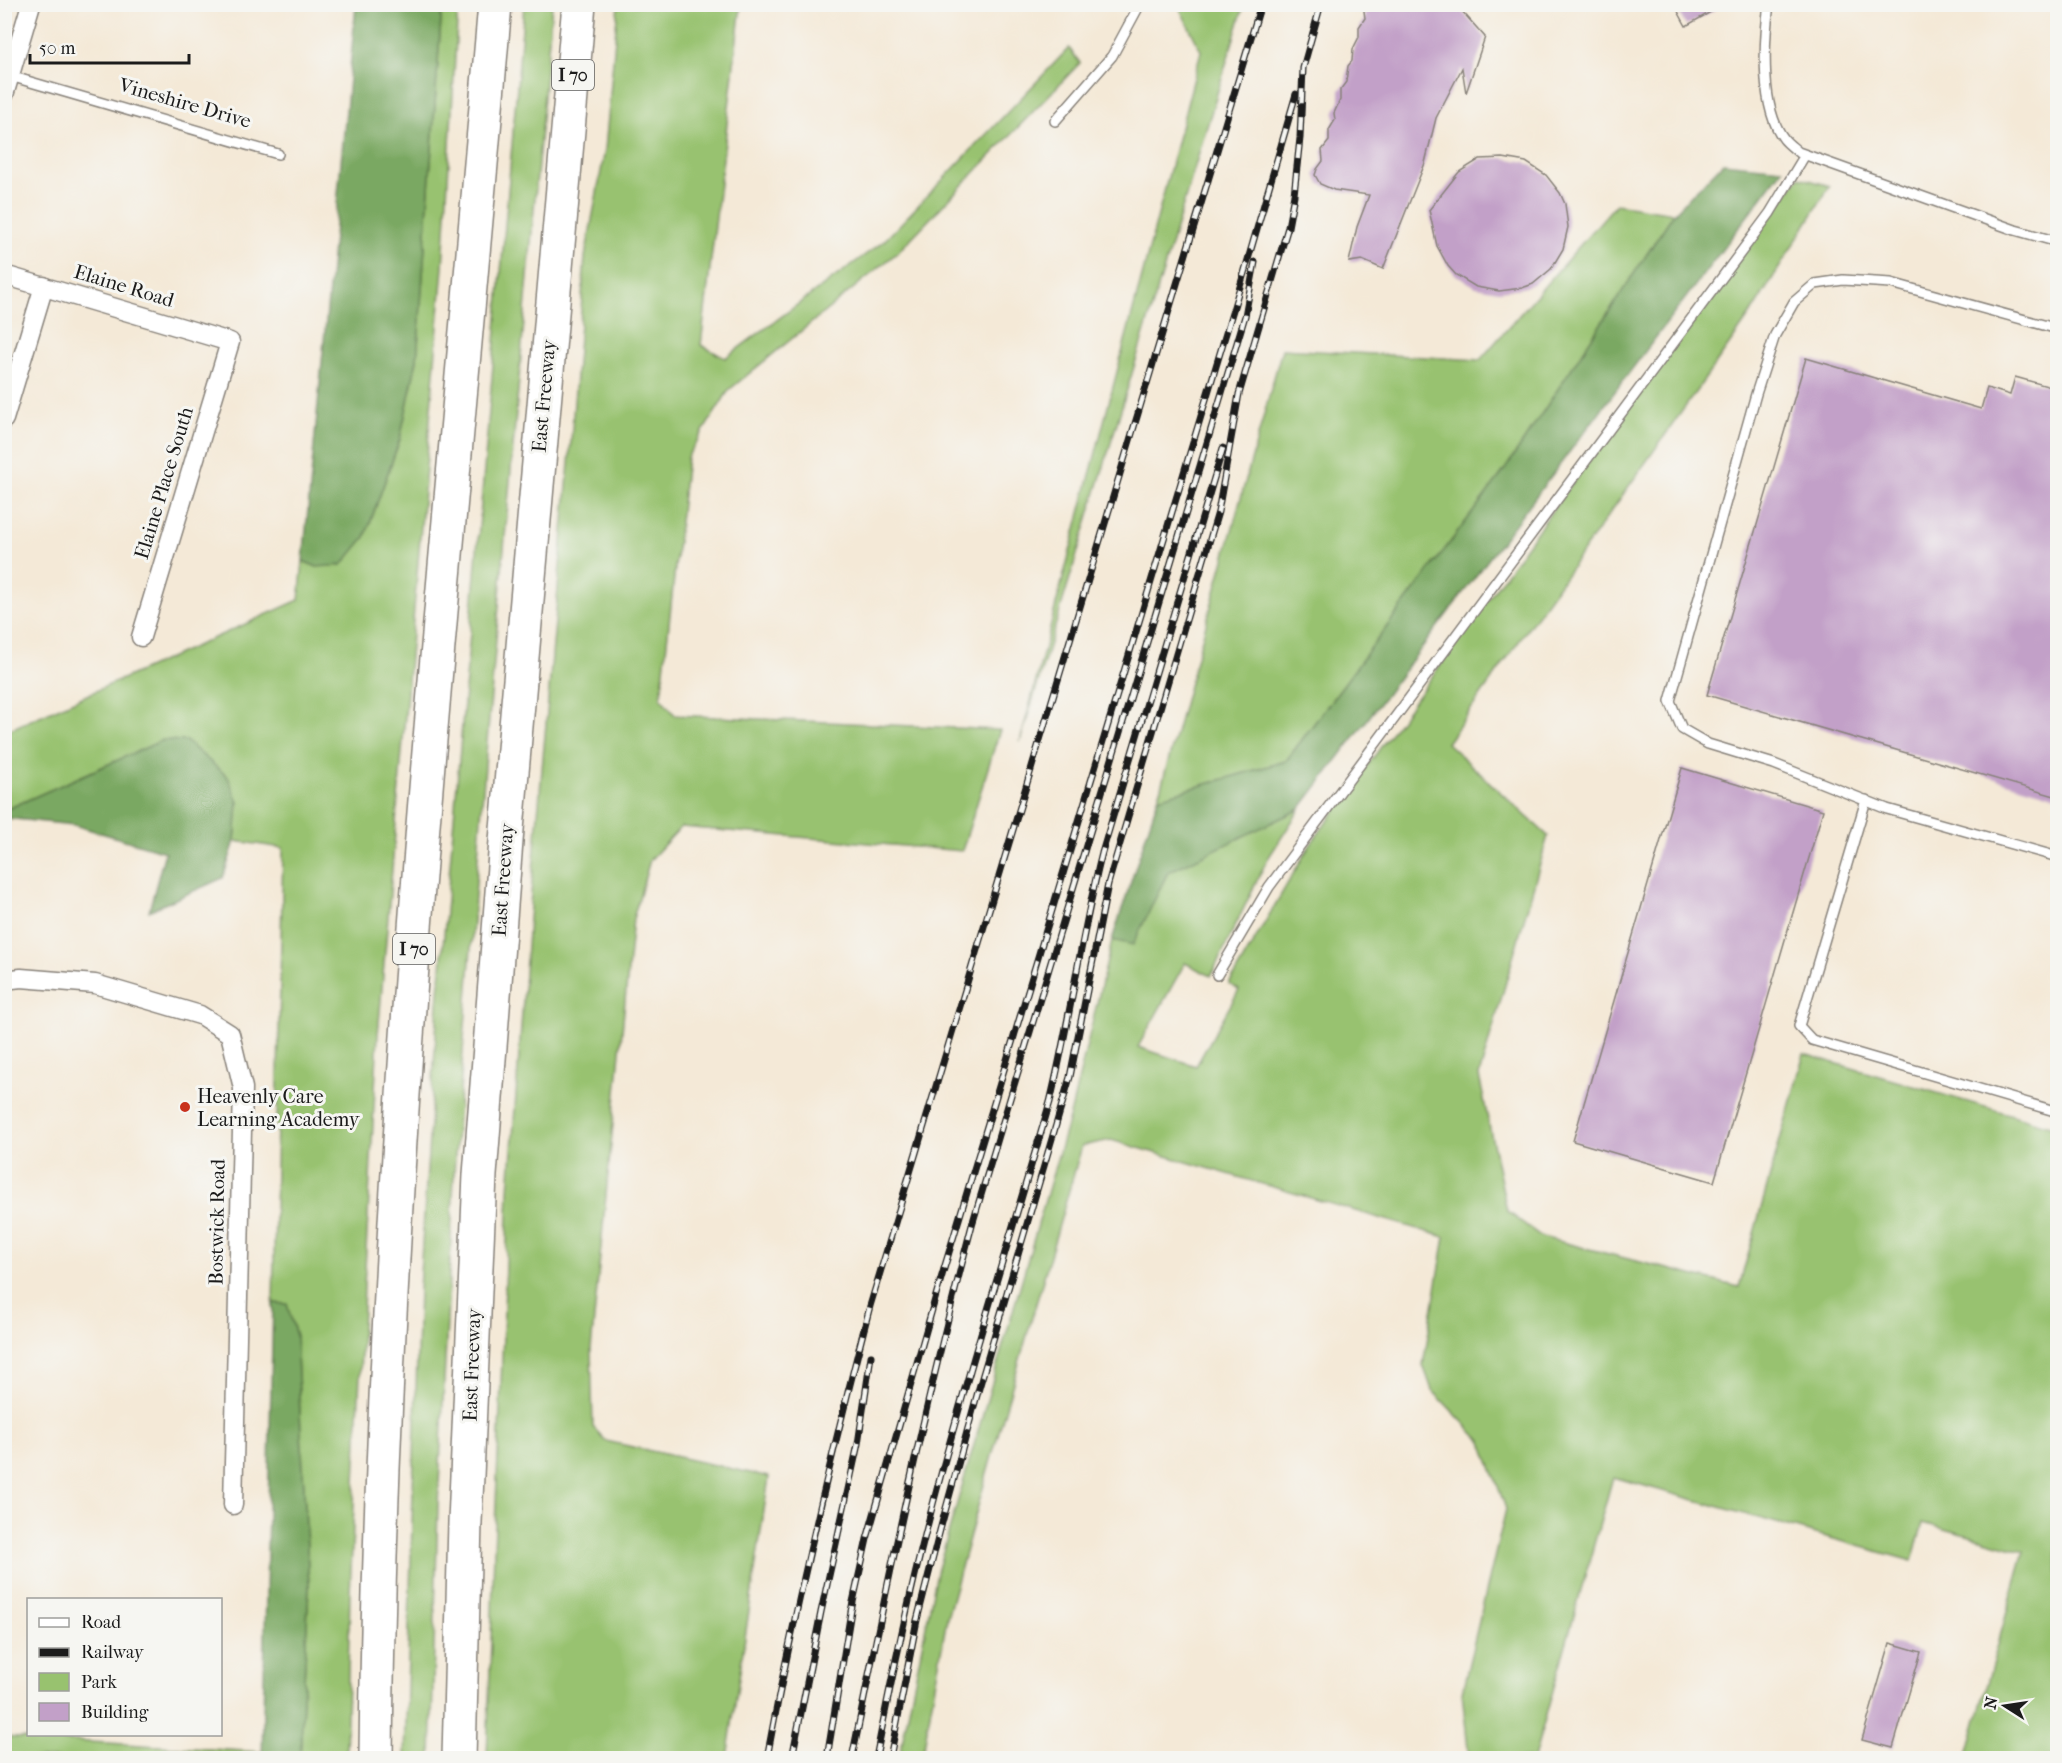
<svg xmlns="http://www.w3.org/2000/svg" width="2062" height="1763" font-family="'IM FELL French Canon',serif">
  <rect width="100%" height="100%" fill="#f6f6f2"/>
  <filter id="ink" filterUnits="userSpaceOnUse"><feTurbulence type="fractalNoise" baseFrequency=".0167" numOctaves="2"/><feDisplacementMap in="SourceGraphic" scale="12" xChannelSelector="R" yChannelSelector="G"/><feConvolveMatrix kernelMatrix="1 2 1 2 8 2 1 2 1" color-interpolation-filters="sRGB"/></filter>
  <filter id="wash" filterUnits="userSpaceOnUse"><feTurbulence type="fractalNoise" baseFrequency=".008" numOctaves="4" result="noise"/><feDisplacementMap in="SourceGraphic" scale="24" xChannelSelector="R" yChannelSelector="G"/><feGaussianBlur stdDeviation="1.35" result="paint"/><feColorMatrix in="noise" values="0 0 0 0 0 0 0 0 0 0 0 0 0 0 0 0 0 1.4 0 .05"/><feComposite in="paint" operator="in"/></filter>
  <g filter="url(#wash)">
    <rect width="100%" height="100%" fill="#f4e9d7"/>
    <!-- green -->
    <path fill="#98c26f" stroke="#5a6f46" stroke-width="1.5" d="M442 5H458L443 267 378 1035 364 1287 350 1593 346 1758H300L309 1586 296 1336 287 1305 273 1303 283 848 235 841 238 802 163 740 5 810 4 732 299 600 303 561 317 567 365 537 400 439 417 360Z
      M524 5H552L486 753 455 1156 438 1506 431 1758H405L419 1289 438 1004Z
      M618 5H741L701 345 725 358 884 241 1069 48 1080 63 898 252 729 390 687 457 661 698 675 715 1000 730 962 851 681 827 650 860 633 919 591 1349 593 1427 606 1441 769 1477 727 1758H487L494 1552 509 1190 530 905 572 429 585 257 605 150Z
      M1178 5H1244L1020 742 1201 51Z
      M1799 177 1830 186 1748 318 1447 743 1548 836 1479 1076 1507 1211 1542 1237 1739 1287 1804 1054 2057 1128V1758H1966L2024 1551 1923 1523 1912 1561 1613 1477 1534 1758H1469L1462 1692 1506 1509 1482 1442 1432 1390 1423 1365 1445 1237 1111 1140 1082 1146 993 1452 947 1618 922 1758H899L937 1572 1071 1111 1112 940 1133 944 1168 872 1300 809 1267 860 1211 976 1185 963 1138 1047 1196 1066 1239 990 1229 984 1310 845 1543 523Z
      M1616 204 1674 213 1506 468 1286 761 1158 798 1282 349 1480 360Z
      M4 1737 262 1752V1758H5Z"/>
    <!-- forest -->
    <path fill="#7aa862" stroke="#4b623f" stroke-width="1.5" d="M356 5H442L417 360 400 439 365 537 342 565 317 567 303 561Z
      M1723 163 1783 169 1300 809 1168 872 1133 945 1112 940 1158 798 1286 761 1506 468 1674 213Z
      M163 740 186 741 228 777 238 802 235 841 223 878 149 911 165 852 74 825 5 818V810Z
      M273 1303 287 1304 296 1336 309 1586 300 1758H262Z"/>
    <g id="blocks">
      <!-- building -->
      <path fill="#c2a0c8" d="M1363 4H1437L1460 9 1485 37 1466 93 1462 68 1436 118 1425 163 1383 269 1362 260 1349 262 1357 227 1369 195 1334 190 1320 184 1315 175 1317 169 1323 161 1322 150 1329 141V130L1335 120 1334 113 1340 100V90L1346 82 1348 66 1352 61 1353 49 1359 37V27L1365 18Z
        M1674 4H1725L1686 26Z
        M1503 158 1526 162 1546 175 1560 193 1565 204 1568 227 1563 249 1551 269 1533 284 1522 288 1499 291 1476 287 1456 275 1448 266 1437 246 1429 210 1459 172 1480 159Z
        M1806 358 1981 409 1987 388 2010 395 2015 377 2058 389V797L1707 695Z
        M1682 768 1823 810 1714 1182 1573 1141Z
        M1890 1643 1921 1652 1893 1748 1862 1740Z"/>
    </g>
  </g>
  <g filter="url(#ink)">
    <use href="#blocks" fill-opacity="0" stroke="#88827a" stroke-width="1.5"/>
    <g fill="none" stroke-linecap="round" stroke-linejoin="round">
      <!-- service casing -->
      <g stroke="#88827a" stroke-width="12">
        <path id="service" d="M1769 4C1764 41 1760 109 1784 139 1788 144 1794 148 1798 152L2015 230 2058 242
          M10 76 278 154
          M1055 121 1112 56 1140 4
          M2058 329 1891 283 1843 280 1815 284 1794 302 1775 335 1756 394 1670 701 1682 729 1708 744 1774 764 1887 809 2058 857
          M1866 800 1799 1026 1812 1040 2058 1112
          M1217 975 1269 887 1770 213 1805 155"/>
      </g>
      <!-- minor casing -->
      <g stroke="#88827a" stroke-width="21">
        <path id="minor" d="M4 95 31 4
          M4 275 230 342 141 637
          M4 419 44 286
          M4 980 21 978 95 984 200 1015 230 1034 243 1088 233 1505"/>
      </g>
      <!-- motorway casing -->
      <g stroke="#88827a" stroke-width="36">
        <path id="motorway" d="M376 1758C381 1172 445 588 495 4
          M459 1758 465 1522 480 1175 506 841 579 4"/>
      </g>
      <!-- service -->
      <use href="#service" stroke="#fff" stroke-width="9"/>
      <!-- minor -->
      <use href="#minor" stroke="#fff" stroke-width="18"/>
      <!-- motorway -->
      <use href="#motorway" stroke="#fff" stroke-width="33"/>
      <!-- rail casing -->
      <g stroke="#1c1c1c" stroke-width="7">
        <path id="rail" d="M767 1758C795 1606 831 1456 870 1306L1261 4
          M792 1758 821 1612 858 1444 871 1356
          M827 1758 851 1611 867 1539 937 1292 1245 270 1296 94
          M852 1758C888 1580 925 1402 972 1225L1245 316 1255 262
          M876 1758C891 1681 907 1604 927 1527 964 1384 1008 1244 1050 1102 1070 1020 1081 935 1102 853L1223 448
          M890 1758 917 1620 940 1530 979 1388 1070 1077 1108 884 1218 512 1239 394 1288 227 1294 195 1300 138 1303 68 1321 4"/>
      </g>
      <!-- rail -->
      <use href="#rail" stroke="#f6f6f2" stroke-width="4.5" stroke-dasharray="14" stroke-linecap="butt"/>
    </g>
  </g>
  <!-- markers -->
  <circle fill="#c8321e" stroke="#f6f6f2" stroke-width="2" cx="185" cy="1107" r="6"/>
  <g text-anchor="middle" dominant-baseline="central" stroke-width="6" stroke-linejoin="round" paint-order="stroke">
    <!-- shield labels -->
    <g fill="#f6f6f2" stroke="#5d5d5c" stroke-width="1.5">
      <rect x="552" y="60" width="42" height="30" rx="4.5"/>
      <rect x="393" y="934" width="42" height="30" rx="4.5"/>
    </g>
    <g font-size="18" font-weight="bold" fill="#1c1c1c">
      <text x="573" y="75">I 70</text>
      <text x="414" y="949">I 70</text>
    </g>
    <!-- street labels -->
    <g font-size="20" fill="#1c1c1c" stroke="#f6f6f2">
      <text transform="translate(185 103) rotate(16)">Vineshire Drive</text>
      <text transform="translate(124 286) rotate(17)">Elaine Road</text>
      <text transform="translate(544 396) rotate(-85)">East Freeway</text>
      <text transform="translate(164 483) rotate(-73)">Elaine Place South</text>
      <text transform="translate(503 880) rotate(-86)">East Freeway</text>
      <text transform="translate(217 1222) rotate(-89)">Bostwick Road</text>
      <text transform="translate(472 1365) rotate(-88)">East Freeway</text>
    </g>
    <!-- poi labels -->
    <g font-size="20" fill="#1c1c1c" stroke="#f6f6f2" text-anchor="start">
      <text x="197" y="1096">Heavenly Care<tspan x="197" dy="23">Learning Academy</tspan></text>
    </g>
  </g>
  <!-- margin -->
  <rect width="2062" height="1763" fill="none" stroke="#f6f6f2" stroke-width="24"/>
  <!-- legend -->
  <rect x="27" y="1598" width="195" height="138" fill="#f6f6f2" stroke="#9f9f9c" stroke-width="1.5"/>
  <rect x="39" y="1618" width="30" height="9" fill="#ffffff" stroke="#9f9f9c" stroke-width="1.5"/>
  <text x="81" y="1628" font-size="18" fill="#1c1c1c">Road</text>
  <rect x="39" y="1648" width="30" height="9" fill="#1c1c1c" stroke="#9f9f9c" stroke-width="1.5"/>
  <text x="81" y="1658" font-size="18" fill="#1c1c1c">Railway</text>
  <rect x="39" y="1673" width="30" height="18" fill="#98c26f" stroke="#9f9f9c" stroke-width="1.5"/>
  <text x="81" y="1688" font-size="18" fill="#1c1c1c">Park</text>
  <rect x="39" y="1703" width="30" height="18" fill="#c2a0c8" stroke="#9f9f9c" stroke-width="1.5"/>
  <text x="81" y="1718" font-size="18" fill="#1c1c1c">Building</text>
  <!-- north arrow -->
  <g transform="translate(2005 1706) rotate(282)" stroke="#f6f6f2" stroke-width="4.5" paint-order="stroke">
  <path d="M0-4.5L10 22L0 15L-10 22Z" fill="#1c1c1c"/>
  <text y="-9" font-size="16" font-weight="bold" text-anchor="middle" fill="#1c1c1c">N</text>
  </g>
  <!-- scale -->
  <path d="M30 54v9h159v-9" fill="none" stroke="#1c1c1c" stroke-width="3"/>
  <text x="39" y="54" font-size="18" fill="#1c1c1c" stroke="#f6f6f2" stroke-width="4.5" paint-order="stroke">50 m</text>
</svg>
